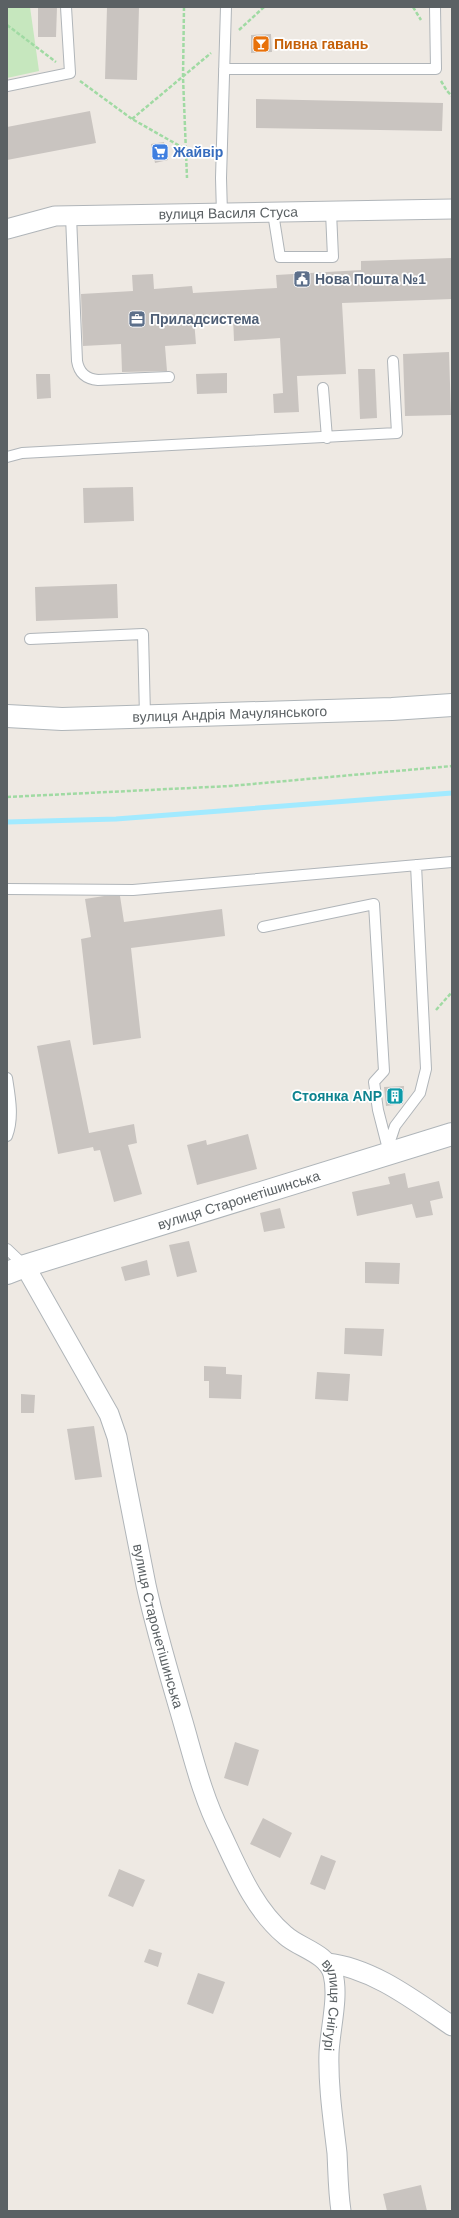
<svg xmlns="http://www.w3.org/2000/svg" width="459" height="2218" font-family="Helvetica,sans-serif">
  <rect width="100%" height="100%" fill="#eee9e3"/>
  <!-- green -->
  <path fill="#c6e7be" d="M7 7H30L39 71 7 78Z"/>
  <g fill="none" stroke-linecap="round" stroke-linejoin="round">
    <!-- stream -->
    <path stroke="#a2eaff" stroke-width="5" d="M7 822 116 819 452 793"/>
  </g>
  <!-- building -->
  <path fill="#c9c4c0" d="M38 7H57L56 37H38Z
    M107 7H139L137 80 105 79Z
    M271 34 272 52 251 53V35Z
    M256 99 443 103 442 131 256 128Z
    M90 111 96 143 7 160V127Z
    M164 142 168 160 155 163 151 144Z
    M452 258V299L342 303 346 374 297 376 299 412 274 413 273 394 283 393 280 338 234 341 233 317 194 320 196 344 165 346 167 371 122 372 121 344 83 346 81 294 133 291 132 275 153 274 154 289 192 286 193 293 277 288 276 275 361 270V261Z
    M449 352 451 415 405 416 403 354Z
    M358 369H375L377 418 360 419Z
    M227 373V393L197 394 196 374Z
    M36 374H50L51 398 37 399Z
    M133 487 134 521 84 523 83 488Z
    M117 584 118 618 36 621 35 587Z
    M104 896H120L124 922 222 909 225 936 131 948 141 1038 93 1045 81 939 91 937 85 899Z
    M70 1040 89 1133 134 1124 137 1143 128 1145 142 1194 114 1202 100 1150 94 1151 93 1147 58 1154 37 1046Z
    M404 1086 403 1104 386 1106 384 1087Z
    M248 1134 257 1169 197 1185 187 1145 206 1140 207 1145Z
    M405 1173 408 1188 439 1181 443 1198 430 1201 433 1215 416 1218 412 1204 357 1216 352 1192 390 1184 388 1177Z
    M280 1208 285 1228 264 1232 260 1213Z
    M189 1241 197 1272 177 1277 169 1245Z
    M147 1260 150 1275 125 1281 121 1267Z
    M365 1262 400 1263 399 1284 365 1283Z
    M345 1328 384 1329 382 1356 344 1354Z
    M204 1366 226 1367V1374L242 1375 241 1399 209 1398V1381H204Z
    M317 1372 350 1374 348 1401 315 1399Z
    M21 1394 35 1395 34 1413H21Z
    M94 1426 102 1477 75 1480 67 1429Z
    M235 1742 259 1750 248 1786 224 1778Z
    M263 1818 292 1833 280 1858 250 1844Z
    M321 1855 336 1861 325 1890 310 1884Z
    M119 1869 145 1880 133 1907 108 1896Z
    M149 1949 162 1953 158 1967 144 1962Z
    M198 1973 225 1982 213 2014 187 2004Z
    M421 2185 427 2211H387L383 2194Z"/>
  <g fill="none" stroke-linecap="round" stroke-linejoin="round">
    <!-- lane casing -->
    <g stroke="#b0b5b9" stroke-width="12">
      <path id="lane" d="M224 69H436L435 7
        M7 86 70 73 66 7
        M273 213 280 257H333L331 212
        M222 214 221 178 226 7
        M71 216 77 361C79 373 86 379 98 380L169 377
        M323 388 327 438
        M7 457 22 453 397 433 393 361
        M30 639 143 634 145 716
        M7 889 133 890 452 862
        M263 927 374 904 384 1071 374 1082 378 1110 389 1153
        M7 1078C10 1097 14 1118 7 1136
        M388 1147 395 1126 420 1093 426 1069 416 865
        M7 1249 25 1266"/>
    </g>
    <!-- street casing -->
    <g stroke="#b0b5b9" stroke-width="21">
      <g id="street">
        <path id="s1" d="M7 229 55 216 452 209"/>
        <path id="s2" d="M25 1266 109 1414 117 1437C127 1486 136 1536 146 1585 156 1631 170 1677 183 1722 194 1760 203 1798 221 1833 238 1869 254 1909 285 1935 299 1948 327 1953 333 1974 339 1997 330 2029 329 2053 328 2086 333 2119 337 2153 338 2172 338 2191 341 2211"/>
        <path d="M327 1963C373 1968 415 2001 452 2026"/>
      </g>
    </g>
    <!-- secondary casing -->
    <g stroke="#afb5b9" stroke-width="24">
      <g id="secondary">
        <path id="s3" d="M7 716 62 719 392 709 452 705"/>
        <path id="s4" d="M7 1273 25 1266 452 1134"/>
      </g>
    </g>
    <!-- path -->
    <path stroke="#a0daa3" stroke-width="2.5" stroke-dasharray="4 2" stroke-linecap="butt" d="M184 7 183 77 187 178
      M413 7 421 20
      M7 25 56 62
      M239 30 264 7
      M80 81 132 119 185 149
      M441 81 447 91 452 96
      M132 119 211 53
      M7 797 230 786 452 766
      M436 1010 452 992"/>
    <!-- lane -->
    <use href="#lane" stroke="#fff" stroke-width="10"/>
    <!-- street -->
    <use href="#street" stroke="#fff" stroke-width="19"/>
    <!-- secondary -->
    <use href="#secondary" stroke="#fff" stroke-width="22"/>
  </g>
  <!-- icons -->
  <defs>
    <g id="bar-square" transform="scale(0.9)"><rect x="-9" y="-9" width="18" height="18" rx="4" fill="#e8710a" stroke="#fff"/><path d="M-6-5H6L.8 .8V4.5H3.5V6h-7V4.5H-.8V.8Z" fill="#fff"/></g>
    <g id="supermarket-square" transform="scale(0.9)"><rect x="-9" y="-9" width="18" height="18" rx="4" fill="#3f7fe0" stroke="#fff"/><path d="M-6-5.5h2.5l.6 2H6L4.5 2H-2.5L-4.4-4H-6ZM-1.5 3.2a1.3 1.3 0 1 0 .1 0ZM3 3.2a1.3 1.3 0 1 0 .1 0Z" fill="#fff"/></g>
    <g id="civic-square" transform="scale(0.9)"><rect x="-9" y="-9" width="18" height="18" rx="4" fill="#5c6f8a" stroke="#fff"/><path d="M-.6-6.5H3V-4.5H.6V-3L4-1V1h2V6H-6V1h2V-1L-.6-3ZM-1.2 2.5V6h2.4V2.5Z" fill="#fff"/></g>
    <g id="office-square" transform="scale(0.9)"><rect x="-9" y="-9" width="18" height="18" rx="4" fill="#5c6f8a" stroke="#fff"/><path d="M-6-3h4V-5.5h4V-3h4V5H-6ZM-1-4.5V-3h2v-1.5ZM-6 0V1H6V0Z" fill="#fff"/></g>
    <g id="building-square" transform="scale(0.9)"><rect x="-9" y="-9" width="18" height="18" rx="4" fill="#0f9aa8" stroke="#fff"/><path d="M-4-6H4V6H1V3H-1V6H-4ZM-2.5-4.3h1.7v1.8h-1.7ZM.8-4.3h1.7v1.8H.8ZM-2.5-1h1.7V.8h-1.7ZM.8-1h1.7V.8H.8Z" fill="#fff"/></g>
  </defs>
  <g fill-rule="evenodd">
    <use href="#bar-square" x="261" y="44"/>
    <use href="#supermarket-square" x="160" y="152"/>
    <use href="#civic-square" x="302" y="279"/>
    <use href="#office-square" x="137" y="319"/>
    <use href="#building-square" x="395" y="1096"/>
  </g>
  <g text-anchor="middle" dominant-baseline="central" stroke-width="3.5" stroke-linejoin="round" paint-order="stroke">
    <!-- food labels -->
    <g font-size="14" font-weight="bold" fill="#c56008" stroke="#fff" text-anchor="start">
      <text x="274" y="44">Пивна гавань</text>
    </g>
    <!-- shop labels -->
    <g font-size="14" font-weight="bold" fill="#366cbe" stroke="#fff" text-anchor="start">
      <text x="173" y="152">Жайвір</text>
    </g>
    <!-- street labels -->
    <g font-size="14" fill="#5b6164" stroke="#fff">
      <text stroke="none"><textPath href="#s1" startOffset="223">вулиця Василя Стуса</textPath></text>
      <text stroke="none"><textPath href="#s3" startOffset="223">вулиця Андрія Мачулянського</textPath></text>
      <text stroke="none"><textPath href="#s4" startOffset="243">вулиця Старонетішинська</textPath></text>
      <text stroke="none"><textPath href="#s2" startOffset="388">вулиця Старонетішинська</textPath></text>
      <text stroke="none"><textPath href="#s2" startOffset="820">вулиця Снігурі</textPath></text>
    </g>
    <!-- service labels -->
    <g font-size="14" font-weight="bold" fill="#4e5e75" stroke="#fff" text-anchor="start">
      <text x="315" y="279">Нова Пошта №1</text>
      <text x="150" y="319">Приладсистема</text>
    </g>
    <!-- culture labels -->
    <g font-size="14" font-weight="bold" fill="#0d838f" stroke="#fff" text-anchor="end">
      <text x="382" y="1096">Стоянка ANP</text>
    </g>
  </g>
  <!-- border -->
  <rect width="459" height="2218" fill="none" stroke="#5b6164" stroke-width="16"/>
</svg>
